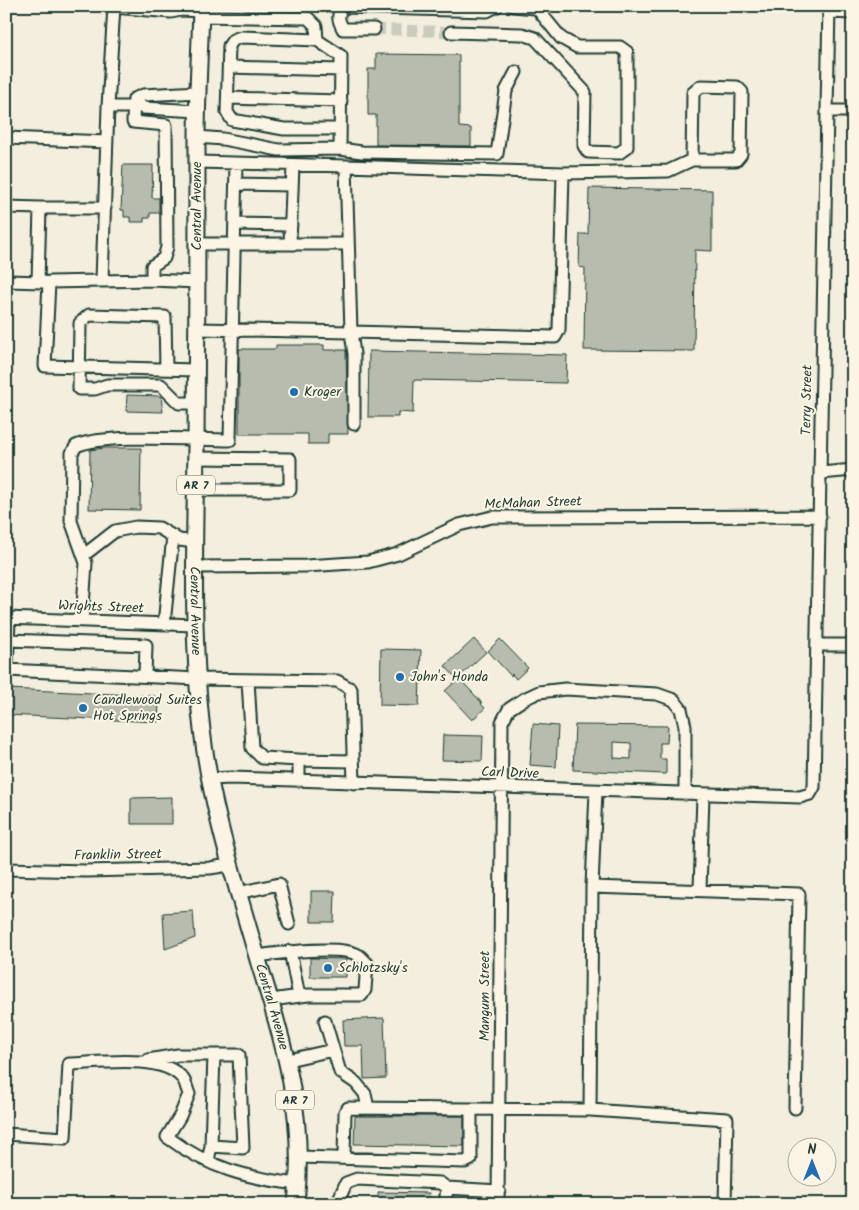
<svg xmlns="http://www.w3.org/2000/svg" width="859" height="1210" font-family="Kalam,sans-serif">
  <rect width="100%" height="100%" fill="#f3eede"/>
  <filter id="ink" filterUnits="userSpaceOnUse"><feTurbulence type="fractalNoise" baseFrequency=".02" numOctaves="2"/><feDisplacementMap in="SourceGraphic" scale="10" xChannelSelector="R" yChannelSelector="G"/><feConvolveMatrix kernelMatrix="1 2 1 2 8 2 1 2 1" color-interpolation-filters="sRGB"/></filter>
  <g filter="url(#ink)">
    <!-- building -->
    <path fill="#b8bcae" stroke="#1f3d34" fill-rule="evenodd" d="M376 54 459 55V127L471 128V146L376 145V115H368V69H376Z
      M123 165H153L152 198H159V213H150V218H144V222H130V217H124V210H121Z
      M589 188 712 190V251L695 250 694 351 584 350 585 268 579 267 580 234H588Z
      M276 345H324V350H346L348 434H328V444H308V434H239V349H276Z
      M369 351 567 355 566 383 414 380 413 413 398 412V417H368Z
      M127 395 161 396 163 412 126 411Z
      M104 448H141L140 510 89 509 90 450Z
      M474 639 486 652 457 679 445 666Z
      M500 639 528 668 516 679 512 674 511 676 488 651Z
      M381 649 421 650 419 706 380 705Z
      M459 678 482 703 481 704 485 708 472 720 445 691Z
      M8 689 155 696 154 701 159 702 158 722 6 715Z
      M533 724 558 726 556 767 530 765Z
      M575 725 668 726 667 743H660V759H666V774L573 770ZM614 742 631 743V759L614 758Z
      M443 735 483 736 482 761 442 760Z
      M172 797V824H131V798Z
      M311 891H335L334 922H311Z
      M193 911 195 938 165 949 163 913Z
      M310 958 346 959V977H310Z
      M384 1018 386 1078 364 1079 363 1046H344L343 1020Z
      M355 1116H464V1146L354 1144Z
      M378 1192 429 1193 431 1203 379 1204Z"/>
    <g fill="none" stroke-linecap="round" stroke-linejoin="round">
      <!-- minor-tunnel -->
      <path stroke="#c9cbbc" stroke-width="11" stroke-dasharray="11 5.5" stroke-linecap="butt" d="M374 29 451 32"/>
      <!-- minor casing -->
      <g stroke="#1f3d34" stroke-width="15">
        <path id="minor" d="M114 6 108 107H133
          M513 6 535 8
          M114 7 171 12 181 10 201 11
          M6 9V6
          M829 12 853 13
          M374 29H343C338 20 337 16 342 7L487 11 497 6
          M451 32 522 34 535 38 585 92 584 146 588 152 619 153 627 147V52L620 47H577L561 38 535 6
          M317 40 241 37 233 40 229 46 227 112 232 120 284 129H340
          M229 67 341 70
          M228 98 341 101
          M134 99 133 122 166 125 167 247 164 258 152 266V280
          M199 111 143 108 134 99 143 95 199 92
          M828 111H853
          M197 137 223 139 279 150 340 149 341 56 317 40 316 26 308 18 201 16
          M6 138 107 142
          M340 149 362 152 497 154 506 91 516 72
          M346 166 563 173 559 330 555 337 351 332 354 354V424
          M563 173 668 171 692 160 693 93 701 86 737 87 742 92 741 154 736 160H692
          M236 184 292 185
          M6 207 40 208 38 282
          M40 208H105
          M235 224 291 225
          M197 244H348
          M290 244 293 165
          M102 280 108 107
          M6 281 44 282
          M197 329 351 332 346 166 198 162
          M166 369 165 317 89 315 80 323 79 389H95L107 385H161L179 403H196
          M196 370 45 366 49 282 152 280 197 282
          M821 473 853 470
          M196 490H290V459L196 458
          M84 555 115 531 136 527 159 528 179 540 195 542
          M195 567 306 566 368 562 398 554 459 525 492 517 820 516
          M6 618 195 625
          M9 619 7 670 198 679 337 681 351 689 354 783
          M82 621 86 563 71 521 72 453 76 446C107 433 193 440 230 440L236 164
          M164 624 173 536
          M8 640 146 645 145 676
          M818 645H853
          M248 680 252 748 262 758 299 760V781
          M299 760 353 761
          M209 779 232 778 800 797 810 794 814 787 829 6
          M6 869 86 871 210 868 229 865
          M592 887 799 894 795 1108
          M700 890 703 795
          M238 893 279 884 289 924
          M290 951 299 996
          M258 956C279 953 340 945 358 955 362 957 364 961 367 963L365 990 362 995H308L271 1000
          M325 1021 340 1072 356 1083 365 1094 368 1108
          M148 1060 178 1055H239L243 1148 211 1146 208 1161
          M288 1060 333 1050
          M590 1110 592 887 596 791
          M6 1134 65 1138 69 1064C100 1063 163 1053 183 1079 186 1083 187 1090 189 1094L180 1116 167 1137C209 1168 246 1178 298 1184
          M211 1146 214 1055
          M299 1157 465 1162 471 1159V1109L590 1110 727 1119 725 1204
          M344 1157 345 1112 348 1108 471 1109
          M337 1204 346 1183 357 1179 440 1183 447 1188
          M445 1204 447 1188 499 1191
          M498 1204 502 722 509 709 524 699 539 692 565 689 657 694 674 700 681 709 685 726V794"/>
      </g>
      <!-- major casing -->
      <g stroke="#1f3d34" stroke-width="19">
        <g id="major">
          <path id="s1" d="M201 6C200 51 197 95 197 140 197 241 197 343 196 444 195 539 191 635 202 730 211 808 236 884 258 960 284 1044 306 1114 296 1204"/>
        </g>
      </g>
      <!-- minor -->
      <use href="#minor" stroke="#fcf5e5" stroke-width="11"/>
      <!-- major -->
      <use href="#major" stroke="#fcf5e5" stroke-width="15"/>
    </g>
  </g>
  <!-- markers -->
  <g fill="#1f6fb2" stroke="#fcf5e5" stroke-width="2">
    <circle cx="294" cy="392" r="5"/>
    <circle cx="400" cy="677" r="5"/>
    <circle cx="83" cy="708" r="5"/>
    <circle cx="328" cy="968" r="5"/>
  </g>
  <g text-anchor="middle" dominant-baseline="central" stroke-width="4" stroke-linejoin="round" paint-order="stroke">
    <!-- shield labels -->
    <g fill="#fcf5e5" stroke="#617469" stroke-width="1">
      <rect x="177" y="475.5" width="38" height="19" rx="4"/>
      <rect x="276" y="1090.5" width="38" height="19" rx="4"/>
    </g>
    <g font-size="12" font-weight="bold" fill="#1f3d34">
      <text x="196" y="485">AR 7</text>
      <text x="295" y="1100">AR 7</text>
    </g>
    <!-- street labels -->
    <g font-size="14" fill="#1f3d34" stroke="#fcf5e5">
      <text transform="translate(197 206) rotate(-90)">Central Avenue</text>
      <text transform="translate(807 400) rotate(-89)">Terry Street</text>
      <text transform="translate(533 503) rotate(-2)">McMahan Street</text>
      <text transform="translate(101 607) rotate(2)">Wrights Street</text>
      <text stroke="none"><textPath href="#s1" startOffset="605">Central Avenue</textPath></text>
      <text transform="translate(510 773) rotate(2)">Carl Drive</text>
      <text transform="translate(118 855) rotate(-1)">Franklin Street</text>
      <text transform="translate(485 996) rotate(-90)">Mangum Street</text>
      <text stroke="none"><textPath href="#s1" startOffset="1010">Central Avenue</textPath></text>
    </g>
    <!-- poi labels -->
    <g font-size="14" fill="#1f3d34" stroke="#fcf5e5" text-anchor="start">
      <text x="304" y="392">Kroger</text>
      <text x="410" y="677">John's Honda</text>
      <text x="93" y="700">Candlewood Suites<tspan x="93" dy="16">Hot Springs</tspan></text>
      <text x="338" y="968">Schlotzsky's</text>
    </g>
  </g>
  <!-- margin -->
  <rect width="859" height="1210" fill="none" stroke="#fcf5e5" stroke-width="25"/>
  <rect x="12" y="12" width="834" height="1185" fill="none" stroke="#1f3d34" stroke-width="2" filter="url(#ink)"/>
  <!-- north arrow -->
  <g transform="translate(812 1162)"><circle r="24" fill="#fcf5e5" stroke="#a4ab9e"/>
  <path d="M0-4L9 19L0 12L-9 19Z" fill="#1f6fb2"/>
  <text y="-8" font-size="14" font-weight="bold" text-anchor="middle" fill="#1f3d34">N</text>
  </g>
</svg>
